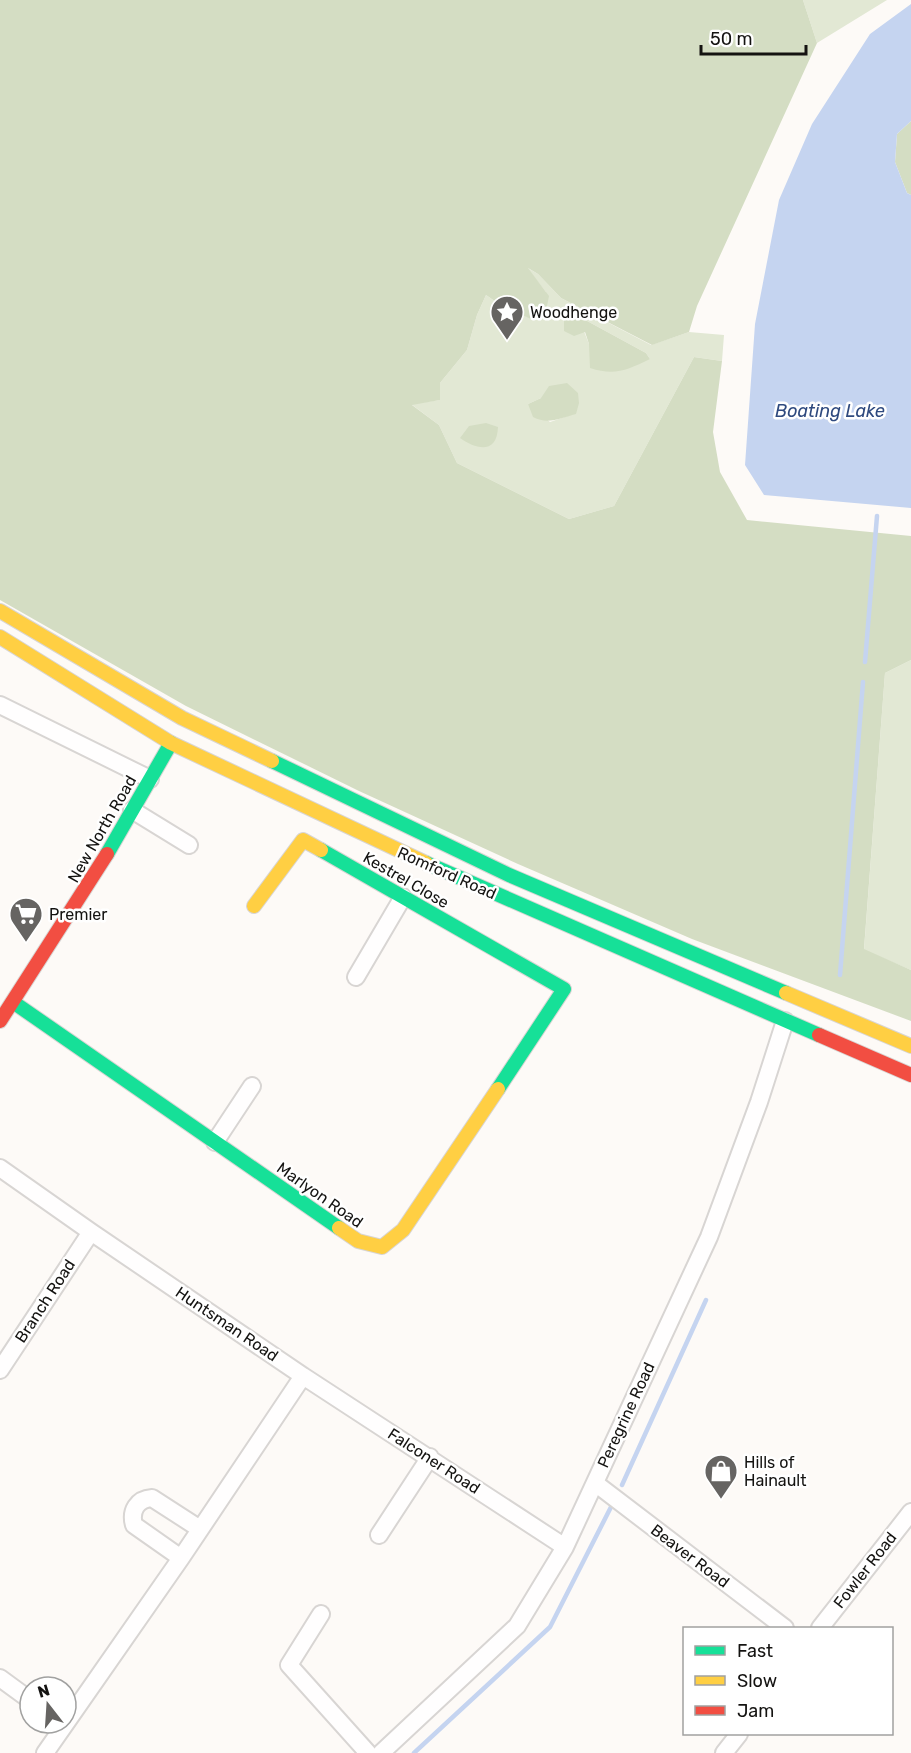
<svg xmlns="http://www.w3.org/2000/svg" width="911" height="1753" font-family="Rubik,sans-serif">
  <rect width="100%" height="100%" fill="#fdfaf7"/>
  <!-- green -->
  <path fill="#e2e8d4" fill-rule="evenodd" d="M803 0H887L817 43Z
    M526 267 538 274 561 298 651 345 689 332 724 335 722 361 694 357 614 506 569 519 457 463 439 425 411 404 440 400V383L467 350 477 315 486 295 499 304 531 318 546 292ZM578 316 646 353 650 359 589 344ZM541 398 576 413 550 422 528 404Z
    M911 660V970L864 950 885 673Z"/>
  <!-- forest -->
  <path fill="#d4ddc3" d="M0 0H803L817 43 697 306 689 332 652 345 561 298 538 274 528 268 549 296 546 311 531 319 499 304 486 295 477 315 467 350 440 383V400L412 405 439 425 457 463 569 519 614 506 694 357 722 361 713 432 720 472 747 520 911 536V660L885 673 864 949 911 970V1021L692 939 518 864 359 791 186 706 0 600Z
    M911 121V195L907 193 895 162 897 134Z
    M578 316 646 353 650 359C627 370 615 376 590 368L589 344 585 332 574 336 564 331V320Z
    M567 383 578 393 579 403 576 414C561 418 548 425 533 417L528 404 541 398 549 386Z
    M486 423 498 427C497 454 477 450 460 438L469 426Z"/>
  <!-- water -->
  <path fill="#c5d4f0" d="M911 4V121L897 134 895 162 907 193 911 195V508L764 495 745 465 755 324 779 200 812 124 870 34Z"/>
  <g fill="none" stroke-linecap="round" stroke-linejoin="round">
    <!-- stream -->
    <path stroke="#c5d4f0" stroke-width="4.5" d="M865 662 877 516
      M840 975 863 682
      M622 1485 706 1300
      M414 1753 550 1627 611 1507"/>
    <!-- street casing -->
    <g stroke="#d8d5d3" stroke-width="20">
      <path id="street" d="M0 705 150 779
        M132 810 189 845
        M356 977 403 897
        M215 1142 252 1086
        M0 1168 91 1232 303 1376 181 1558 66 1723
        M0 1370 91 1232
        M303 1376 565 1547
        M595 1483 785 1628
        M379 1535 430 1457
        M181 1558 134 1525C130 1511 137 1499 152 1498L200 1529
        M321 1614 289 1665 368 1753
        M820 1628 911 1512
        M0 1678 30 1700
        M45 1753 66 1723
        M381 1753 517 1626 565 1547 709 1237 759 1102 785 1021
        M724 1753 739 1734"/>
    </g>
    <!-- fast casing -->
    <g stroke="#d8d5d3" stroke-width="16">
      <path id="fast" d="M272 761 509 875 786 993
        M321 850 564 989 498 1089
        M107 854 171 743
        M426 863 819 1035
        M13 1002 339 1228"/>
    </g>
    <!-- slow casing -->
    <g stroke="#d8d5d3" stroke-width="16">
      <path id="slow" d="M0 611 182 718 272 761
        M0 637 171 743 426 863
        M254 906 303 840 321 850
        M786 993 911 1046
        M339 1228 358 1241 382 1247 403 1230 498 1089"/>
    </g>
    <!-- jam casing -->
    <g stroke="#d8d5d3" stroke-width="16">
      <path id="jam" d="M0 1021 107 854
        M819 1035 911 1075"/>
    </g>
    <!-- street -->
    <use href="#street" stroke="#fffefe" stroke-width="16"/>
    <!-- fast -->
    <use href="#fast" stroke="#16e098" stroke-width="14"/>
    <!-- slow -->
    <use href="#slow" stroke="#ffcf43" stroke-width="14"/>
    <!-- jam -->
    <use href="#jam" stroke="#f24e42" stroke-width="14"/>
  </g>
  <!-- icons -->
  <defs>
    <g id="sight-pin" transform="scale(1.725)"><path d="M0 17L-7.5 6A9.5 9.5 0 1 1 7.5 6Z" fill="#666462" stroke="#fff"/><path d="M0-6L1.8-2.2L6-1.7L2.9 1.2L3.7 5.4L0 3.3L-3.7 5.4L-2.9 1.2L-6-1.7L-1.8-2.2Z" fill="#fff"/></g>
    <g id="supermarket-pin" transform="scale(1.725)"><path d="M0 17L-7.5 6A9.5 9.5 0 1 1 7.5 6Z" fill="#666462" stroke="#fff"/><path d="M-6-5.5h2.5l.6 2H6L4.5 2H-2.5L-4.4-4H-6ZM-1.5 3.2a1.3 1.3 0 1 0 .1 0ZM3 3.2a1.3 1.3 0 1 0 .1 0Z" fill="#fff"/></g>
    <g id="shop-pin" transform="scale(1.725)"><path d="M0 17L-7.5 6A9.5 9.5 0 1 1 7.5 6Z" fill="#666462" stroke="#fff"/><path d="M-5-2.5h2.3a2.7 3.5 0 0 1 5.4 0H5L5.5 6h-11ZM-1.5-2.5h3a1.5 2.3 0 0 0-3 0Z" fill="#fff"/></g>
  </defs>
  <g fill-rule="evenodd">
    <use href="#sight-pin" x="507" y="312"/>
    <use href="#supermarket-pin" x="26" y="914"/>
    <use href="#shop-pin" x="721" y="1471"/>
  </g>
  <g text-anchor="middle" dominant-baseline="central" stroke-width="5" stroke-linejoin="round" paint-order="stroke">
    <!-- poi labels -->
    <g font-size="16" fill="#141311" stroke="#fff" text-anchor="start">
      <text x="530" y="312">Woodhenge</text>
      <text x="49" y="914">Premier</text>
      <text x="744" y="1462">Hills of<tspan x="744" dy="18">Hainault</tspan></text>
    </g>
    <!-- street labels -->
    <g font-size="16" fill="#141311" stroke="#fff">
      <text transform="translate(102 829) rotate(-60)">New North Road</text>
      <text transform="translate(447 873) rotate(24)">Romford Road</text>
      <text transform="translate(406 880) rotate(30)">Kestrel Close</text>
      <text transform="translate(320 1195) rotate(35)">Marlyon Road</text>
      <text transform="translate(45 1301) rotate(-57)">Branch Road</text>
      <text transform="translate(227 1324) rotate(34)">Huntsman Road</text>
      <text transform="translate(626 1415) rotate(-65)">Peregrine Road</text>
      <text transform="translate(434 1461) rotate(33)">Falconer Road</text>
      <text transform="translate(690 1556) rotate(37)">Beaver Road</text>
      <text transform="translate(865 1570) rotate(-52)">Fowler Road</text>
    </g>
    <!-- water labels -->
    <g font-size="18" font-style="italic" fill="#2f4a7f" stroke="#fff">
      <text x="830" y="411">Boating Lake</text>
    </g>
  </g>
  <!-- legend -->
  <rect x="683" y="1627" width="210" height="108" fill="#ffffff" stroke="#a1a1a0" stroke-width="1.5"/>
  <rect x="695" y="1646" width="30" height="9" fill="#16e098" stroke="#a1a1a0" stroke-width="1.5"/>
  <text x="737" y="1657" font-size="18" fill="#141311">Fast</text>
  <rect x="695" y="1676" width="30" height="9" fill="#ffcf43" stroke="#a1a1a0" stroke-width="1.5"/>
  <text x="737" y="1687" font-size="18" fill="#141311">Slow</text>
  <rect x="695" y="1706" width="30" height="9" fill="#f24e42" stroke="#a1a1a0" stroke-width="1.5"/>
  <text x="737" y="1717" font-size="18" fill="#141311">Jam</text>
  <!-- north arrow -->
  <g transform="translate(48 1705) rotate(343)"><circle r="28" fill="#ffffff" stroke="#a1a1a0" stroke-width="1.5"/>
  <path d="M0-4.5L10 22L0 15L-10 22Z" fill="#666462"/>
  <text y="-9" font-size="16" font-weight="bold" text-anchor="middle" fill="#141311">N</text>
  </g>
  <!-- scale -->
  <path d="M701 45v9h105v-9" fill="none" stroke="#141311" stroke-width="3"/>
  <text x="710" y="45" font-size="18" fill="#141311" stroke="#ffffff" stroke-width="4.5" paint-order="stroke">50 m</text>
</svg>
